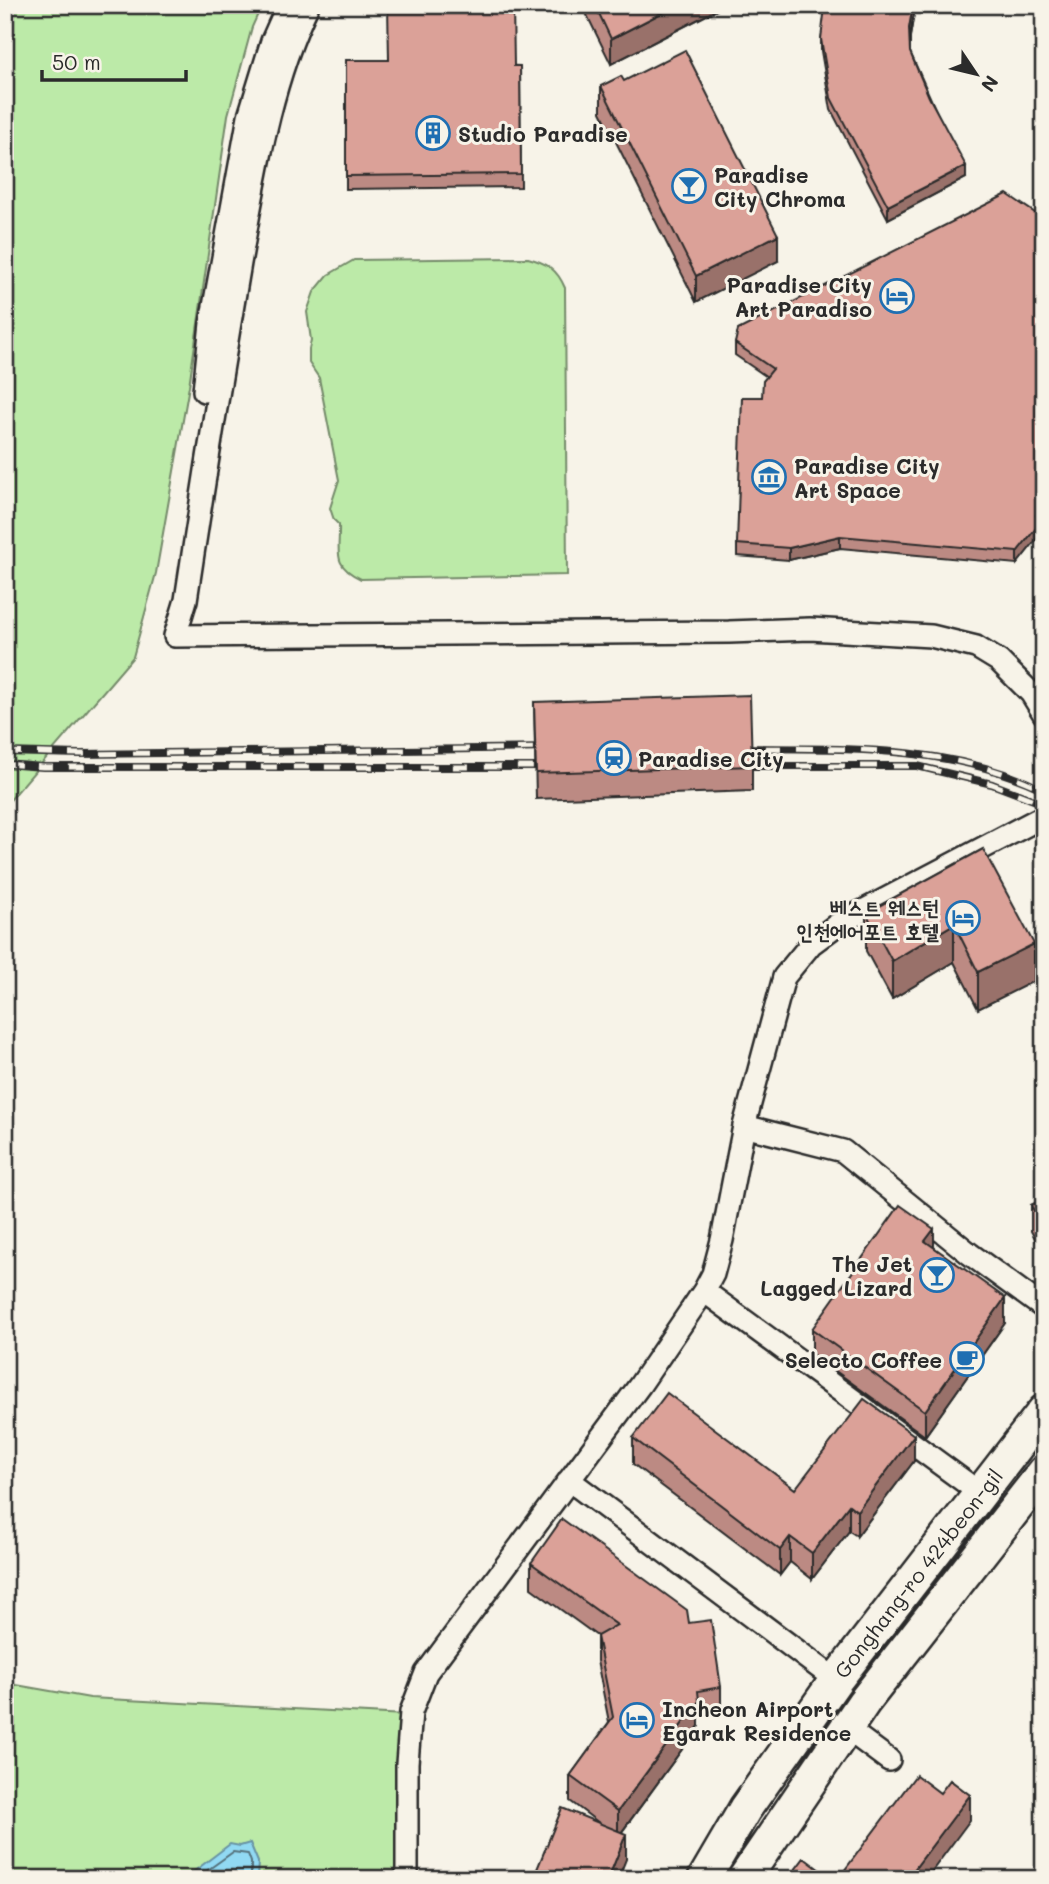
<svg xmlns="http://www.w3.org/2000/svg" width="1049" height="1884" font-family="Mali,'Poor Story',sans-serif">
  <rect width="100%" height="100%" fill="#f7f3e8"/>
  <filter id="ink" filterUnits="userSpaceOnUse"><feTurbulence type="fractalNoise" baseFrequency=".0143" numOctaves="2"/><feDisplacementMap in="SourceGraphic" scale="14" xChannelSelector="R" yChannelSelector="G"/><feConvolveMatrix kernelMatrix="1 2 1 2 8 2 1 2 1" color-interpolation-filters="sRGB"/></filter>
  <g filter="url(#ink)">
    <!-- green -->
    <path fill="#bceaa8" stroke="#748a6a" stroke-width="2" d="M5 5H262L252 27 228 115 189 386 156 573 133 657 5 806Z
      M528 258C547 263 557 269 565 288L567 575 361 579C331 565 340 552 339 525L334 520 330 508 339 480 319 378 309 363V349L311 340 307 312 314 292 328 275 354 260Z
      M5 1683 90 1698 405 1715 404 1879H5Z"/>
    <!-- water -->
    <path fill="#91d9f3" stroke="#6893a3" stroke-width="2" d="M250 1843 258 1862 257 1879H184L230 1844 240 1846Z"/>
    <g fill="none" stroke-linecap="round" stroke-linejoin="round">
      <!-- shore -->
      <path stroke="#54717b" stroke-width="2" d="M195 1879 233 1852 248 1854 251 1862V1879"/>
      <!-- street casing -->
      <g stroke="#2b2b2b" stroke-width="26">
        <path id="street" d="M204 391 211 323 249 116 272 41 288 5
          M175 636 729 632 810 629 931 636 976 647 999 661 1031 693 1044 714
          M175 636 186 600C203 487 221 375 240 263 256 176 269 85 308 5
          M744 1126 843 1151 970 1254 1044 1308
          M704 1291 980 1493
          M569 1480 836 1680
          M846 1728 889 1760
          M407 1879V1763L411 1712 426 1673 640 1385 704 1291 713 1274 722 1240 744 1126 784 977 811 944 838 924 1044 816"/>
      </g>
      <!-- secondary casing -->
      <g stroke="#2b2b2b" stroke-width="37">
        <path id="secondary" d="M704 1879 745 1809 836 1680 1044 1411
          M744 1879 864 1702 1044 1472"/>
      </g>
      <!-- street -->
      <use href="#street" stroke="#f7f3e8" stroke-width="21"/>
      <!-- secondary -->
      <use href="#secondary" stroke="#f7f3e8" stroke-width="32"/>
      <!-- rail casing -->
      <g stroke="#2b2b2b" stroke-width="8">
        <path id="rail" d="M733 748C838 749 947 743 1044 790
          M5 752 80 754 555 748
          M5 764 43 767H555
          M733 766H917L992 784 1044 804"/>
      </g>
      <!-- rail -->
      <use href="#rail" stroke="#f7f3e8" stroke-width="5" stroke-dasharray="16" stroke-linecap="butt"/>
    </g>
    <!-- wall -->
    <path fill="#bc8a83" stroke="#2b2b2b" stroke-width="2" d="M582 5H726L611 64Z
      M827 5H916L913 19 910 37V52L966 178 888 219 831 110 821 51V39Z
      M346 60 520 66 521 187 346 189Z
      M624 81 778 261 696 302 601 112V86Z
      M735 343 1039 521 1040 535 1017 564 840 548 789 560 737 556V544L767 377 735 355Z
      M534 702 752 766V791L536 799Z
      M983 849 1034 981 978 1009 954 962 892 999 866 951V913Z
      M1044 1199V1255L1031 1231V1205Z
      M934 1247 1005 1323 925 1436 812 1354V1329Z
      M633 1438 795 1489 914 1461 857 1536 849 1531 812 1579 790 1562 780 1575 633 1464Z
      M531 1563 689 1623 721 1687V1713L699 1716V1726L622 1832 626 1859 599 1823 570 1801V1776L609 1722 597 1661V1636L531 1588Z"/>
    <!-- shaded-wall -->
    <path fill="#99716a" stroke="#2b2b2b" stroke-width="2" d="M677 5H726L611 64V39Z
      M913 5H916L913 19 909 41V28Z
      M966 166V178L888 219V206Z
      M778 235V261L696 302V276Z
      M1044 502V514L1036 527V515Z
      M1040 523V535L1017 564V552Z
      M840 536V548L789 560V548Z
      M954 924V962L892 999V961Z
      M1034 944V981L978 1009V972Z
      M934 1229V1254L925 1241Z
      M1005 1298V1323L925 1436V1411Z
      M914 1435V1461L857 1536V1511Z
      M849 1505V1531L812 1579V1553Z
      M790 1537V1562L780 1575V1550Z
      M699 1701V1726L618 1837V1811Z
      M970 1795V1820L926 1879H907Z
      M626 1834V1859L618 1879H608Z"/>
    <!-- building -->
    <path fill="#dba198" stroke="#2b2b2b" stroke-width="2" d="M388 5H513L514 66H520L521 174 346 176V60H389Z
      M595 5H677L611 39Z
      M827 5H913L909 28 910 52 929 97 966 166 888 206 831 98 821 39 824 15Z
      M685 50 778 235 696 276 601 86 621 76 624 81Z
      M1007 194 1044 219V502L1036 515 1040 523 1017 552 840 536 789 548 737 544 742 397H762L763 381 773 369 735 343 738 330Z
      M750 695 752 766 536 773 534 702Z
      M983 849 1034 944 978 972 954 924 892 961 866 913Z
      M1044 1199V1230L1031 1205Z
      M900 1205 934 1229 925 1241 1005 1298 925 1411 812 1329Z
      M667 1393 795 1489 864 1399 914 1435 857 1511 849 1505 812 1553 790 1537 780 1550 633 1438Z
      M562 1519 687 1610 689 1623 711 1620 721 1687 698 1691 699 1701 618 1811 570 1776 613 1717 597 1636 617 1625 531 1563Z
      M916 1775 940 1793 950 1780 970 1795 907 1879H838Z
      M562 1808 626 1834 608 1879H533Z
      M804 1858 832 1879H788Z"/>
  </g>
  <!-- icons -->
  <defs>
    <g id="building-ring" transform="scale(1.75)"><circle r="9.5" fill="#f7f3e8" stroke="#1f6fb2" stroke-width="1.5"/><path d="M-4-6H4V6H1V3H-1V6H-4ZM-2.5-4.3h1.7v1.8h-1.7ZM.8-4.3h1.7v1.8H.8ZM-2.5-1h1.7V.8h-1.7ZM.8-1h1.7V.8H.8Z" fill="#1f6fb2"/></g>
    <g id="bar-ring" transform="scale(1.75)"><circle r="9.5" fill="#f7f3e8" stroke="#1f6fb2" stroke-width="1.5"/><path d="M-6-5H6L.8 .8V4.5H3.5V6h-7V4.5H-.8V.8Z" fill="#1f6fb2"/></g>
    <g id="hotel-ring" transform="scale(1.75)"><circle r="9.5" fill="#f7f3e8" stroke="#1f6fb2" stroke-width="1.5"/><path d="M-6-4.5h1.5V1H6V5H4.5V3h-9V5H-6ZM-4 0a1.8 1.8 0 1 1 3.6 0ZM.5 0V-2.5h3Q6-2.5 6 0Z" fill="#1f6fb2"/></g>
    <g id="museum-ring" transform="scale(1.75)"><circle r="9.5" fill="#f7f3e8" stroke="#1f6fb2" stroke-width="1.5"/><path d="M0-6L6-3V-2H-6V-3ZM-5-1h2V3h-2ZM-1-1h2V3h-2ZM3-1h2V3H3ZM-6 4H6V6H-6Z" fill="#1f6fb2"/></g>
    <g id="station-ring" transform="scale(1.75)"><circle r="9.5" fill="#f7f3e8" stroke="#1f6fb2" stroke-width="1.5"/><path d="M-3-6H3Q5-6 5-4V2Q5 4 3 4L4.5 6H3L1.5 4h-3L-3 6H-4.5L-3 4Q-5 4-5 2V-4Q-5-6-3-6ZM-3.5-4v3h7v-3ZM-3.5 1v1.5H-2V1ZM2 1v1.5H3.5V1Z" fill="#1f6fb2"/></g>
    <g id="cafe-ring" transform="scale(1.75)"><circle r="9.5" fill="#f7f3e8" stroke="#1f6fb2" stroke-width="1.5"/><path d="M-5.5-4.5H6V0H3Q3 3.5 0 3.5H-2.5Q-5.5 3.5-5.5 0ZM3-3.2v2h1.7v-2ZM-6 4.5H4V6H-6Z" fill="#1f6fb2"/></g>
  </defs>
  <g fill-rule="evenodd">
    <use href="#building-ring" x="433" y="133"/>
    <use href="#bar-ring" x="689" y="186"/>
    <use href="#hotel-ring" x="897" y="296"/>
    <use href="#museum-ring" x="769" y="477"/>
    <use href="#station-ring" x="614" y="758"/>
    <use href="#hotel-ring" x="963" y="918"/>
    <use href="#bar-ring" x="937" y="1275"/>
    <use href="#cafe-ring" x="967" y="1359"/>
    <use href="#hotel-ring" x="637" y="1720"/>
  </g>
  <g text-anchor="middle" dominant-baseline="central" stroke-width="6" stroke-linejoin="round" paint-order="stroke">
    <!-- poi labels -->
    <g font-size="21" font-weight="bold" fill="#2b2b2b" stroke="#f7f3e8" text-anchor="start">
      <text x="458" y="133">Studio Paradise</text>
      <text x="714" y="174">Paradise<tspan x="714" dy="24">City Chroma</tspan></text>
      <text x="872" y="284" text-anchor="end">Paradise City<tspan x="872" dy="24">Art Paradiso</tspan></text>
      <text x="794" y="465">Paradise City<tspan x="794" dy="24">Art Space</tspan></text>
      <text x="638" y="758">Paradise City</text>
      <text x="939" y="906" text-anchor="end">베스트 웨스턴<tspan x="939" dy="24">인천에어포트 호텔</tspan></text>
      <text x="912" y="1263" text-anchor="end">The Jet<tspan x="912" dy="24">Lagged Lizard</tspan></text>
      <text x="942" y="1359" text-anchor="end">Selecto Coffee</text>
      <text x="662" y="1708">Incheon Airport<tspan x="662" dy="24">Egarak Residence</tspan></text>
    </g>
    <!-- street labels -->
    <g font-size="21" fill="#2b2b2b" stroke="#f7f3e8">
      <text transform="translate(918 1573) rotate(-52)">Gonghang-ro 424beon-gil</text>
    </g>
  </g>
  <!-- margin -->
  <rect width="1049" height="1884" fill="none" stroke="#f7f3e8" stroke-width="28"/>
  <rect x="14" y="14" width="1021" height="1856" fill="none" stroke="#2b2b2b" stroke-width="2.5" filter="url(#ink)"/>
  <!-- north arrow -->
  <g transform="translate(976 74) rotate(125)" stroke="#f7f3e8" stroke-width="5" paint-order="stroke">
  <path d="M0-5L12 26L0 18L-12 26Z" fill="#2b2b2b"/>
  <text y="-10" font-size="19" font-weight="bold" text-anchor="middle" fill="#2b2b2b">N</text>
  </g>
  <!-- scale -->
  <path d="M42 70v10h144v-10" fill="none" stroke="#2b2b2b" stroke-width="3.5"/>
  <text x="52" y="70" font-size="21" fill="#2b2b2b" stroke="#f7f3e8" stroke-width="5" paint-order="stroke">50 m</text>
</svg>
